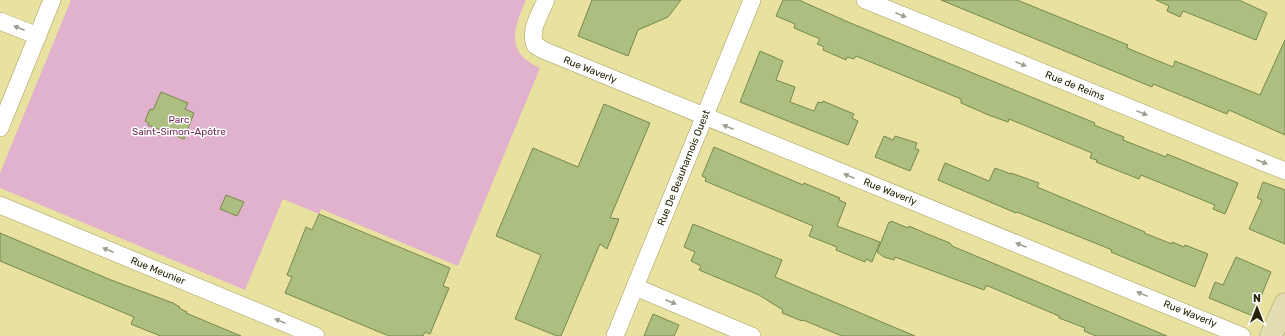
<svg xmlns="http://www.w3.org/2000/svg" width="1285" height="336" font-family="Rubik,sans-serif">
  <rect width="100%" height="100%" fill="#e9e19f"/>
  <!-- green -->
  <path fill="#e0b2cd" d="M71 0H526C514 28 504 52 540 68L458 266 321 209 319 214 283 199 245 290 0 188V173Z"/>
  <!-- building -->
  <path fill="#acbf81" stroke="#77884c" d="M592 0H681L668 17 638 30 628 56 578 36Z
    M783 0H799L848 22 1095 123 1094 125 1124 137 1123 140 1166 157 1167 154 1238 183 1225 214 1213 209 1215 205 1141 175 1139 179 1096 162 1097 160 1090 158 1092 153 1009 119 1008 122 991 116 961 103V99L856 56 854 59 847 57 846 60 823 50 824 47 817 44 820 39 794 28 795 24 776 16Z
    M941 0H1017L1128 45 1127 48 1173 67 1175 61 1260 95 1285 40V135L1229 110 1227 114 1153 84 1152 87Z
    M1156 0H1239L1267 13 1256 40 1183 11 1180 17 1167 11 1169 6Z
    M760 51 783 61 776 80 795 87 790 102 814 111 818 102 822 103 823 101 854 114 852 118 858 121 848 145 740 102Z
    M161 92 188 103 185 109 194 113 184 139 148 125 149 123 145 121 150 109 153 110Z
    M604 104 650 123 610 218 619 219 607 249 600 244 561 336H557L515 319 541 255 496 236 533 148 578 167Z
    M884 136 893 140 895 136 917 143 915 148 919 150 910 171 875 157Z
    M714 147 803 185 804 183 840 198 839 200 846 203 837 226 880 242 872 262 866 259 865 262 836 250 837 247 809 236 813 226 705 181 706 178 702 176Z
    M945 163 989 181 995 168 1011 174V173L1039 183 1037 187 1145 232 1144 233 1172 244V242L1184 247 1185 245 1208 254 1195 287 1111 252 1112 250 1095 243 1017 212 1016 213 938 180Z
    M1263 182 1285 190V244L1249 229 1262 200 1257 198Z
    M226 195 244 202 237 216 220 209Z
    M319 214 450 268 443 286 449 288 430 334 425 332 423 336H389L285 293 292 277 287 275 306 227 312 230Z
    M891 221 908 228 909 226 925 233 950 243 952 246 1167 336H1096L1084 331 1085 328 1059 318V316L988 286H986L984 290 895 257 894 260 884 257 877 252 889 222 890 223Z
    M693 224 782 260 775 277 915 336H842L803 320 802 321 782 313 783 310 759 295 699 270 701 266 691 261 695 252 684 247Z
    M0 233 111 280 173 303 180 307 179 308 187 312 186 313 241 336H161L143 329 131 324 134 317 0 261Z
    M1236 257 1271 272 1253 316 1209 298 1215 282 1223 285Z
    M653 314 679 325 674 336H644Z"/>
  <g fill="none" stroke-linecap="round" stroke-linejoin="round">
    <!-- street casing -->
    <g stroke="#a59d5d" stroke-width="18">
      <path id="street" d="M546 0C540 14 529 30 535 45L543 50 1242 336
        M865 0 1285 171
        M0 21 38 36
        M0 128 52 0
        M0 205 316 336
        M635 287 752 336
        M615 336 752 0"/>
    </g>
    <!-- secondary casing -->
    <g stroke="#a59d5d" stroke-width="23">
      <path id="secondary" d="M1271 336 1285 304"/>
    </g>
    <!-- street -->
    <use href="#street" stroke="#fff" stroke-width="17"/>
    <!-- secondary -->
    <use href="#secondary" stroke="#e2ddb2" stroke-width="22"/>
  </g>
  <!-- one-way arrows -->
  <defs><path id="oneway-solid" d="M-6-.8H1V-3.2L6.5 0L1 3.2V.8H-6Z"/></defs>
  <g fill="#9d9c8f">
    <use href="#oneway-solid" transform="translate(901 15) rotate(22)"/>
    <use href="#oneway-solid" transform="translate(19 28) rotate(-157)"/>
    <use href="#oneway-solid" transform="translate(1021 64) rotate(22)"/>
    <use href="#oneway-solid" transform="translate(1142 113) rotate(22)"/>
    <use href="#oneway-solid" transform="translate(728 127) rotate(-158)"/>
    <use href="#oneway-solid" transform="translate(1262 162) rotate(21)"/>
    <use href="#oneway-solid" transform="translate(849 176) rotate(-158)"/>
    <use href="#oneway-solid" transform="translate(1021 245) rotate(-158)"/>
    <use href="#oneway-solid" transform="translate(108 250) rotate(-157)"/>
    <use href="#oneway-solid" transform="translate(1142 294) rotate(-158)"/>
    <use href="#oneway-solid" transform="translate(671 302) rotate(23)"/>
    <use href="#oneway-solid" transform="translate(280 321) rotate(-158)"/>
  </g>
  <g text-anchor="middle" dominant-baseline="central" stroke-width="3" stroke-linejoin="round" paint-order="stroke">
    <!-- street labels -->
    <g font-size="10" fill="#262207" stroke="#fff">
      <text transform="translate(590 70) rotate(22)">Rue Waverly</text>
      <text transform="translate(1075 86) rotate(22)">Rue de Reims</text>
      <text transform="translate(684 168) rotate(-68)">Rue De Beauharnois Ouest</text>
      <text transform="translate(890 192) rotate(22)">Rue Waverly</text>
      <text transform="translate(158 271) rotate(22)">Rue Meunier</text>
      <text transform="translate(1190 314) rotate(22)">Rue Waverly</text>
    </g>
    <!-- park labels -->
    <g font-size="10" fill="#712e5b" stroke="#fff">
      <text x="179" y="120">Parc<tspan x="179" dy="12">Saint-Simon-Apôtre</tspan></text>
    </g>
  </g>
  <!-- north arrow -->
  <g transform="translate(1257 308)" stroke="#ffffff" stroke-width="3" paint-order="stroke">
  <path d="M0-3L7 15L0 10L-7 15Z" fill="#262207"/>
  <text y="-6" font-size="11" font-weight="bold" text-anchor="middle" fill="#262207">N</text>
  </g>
</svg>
